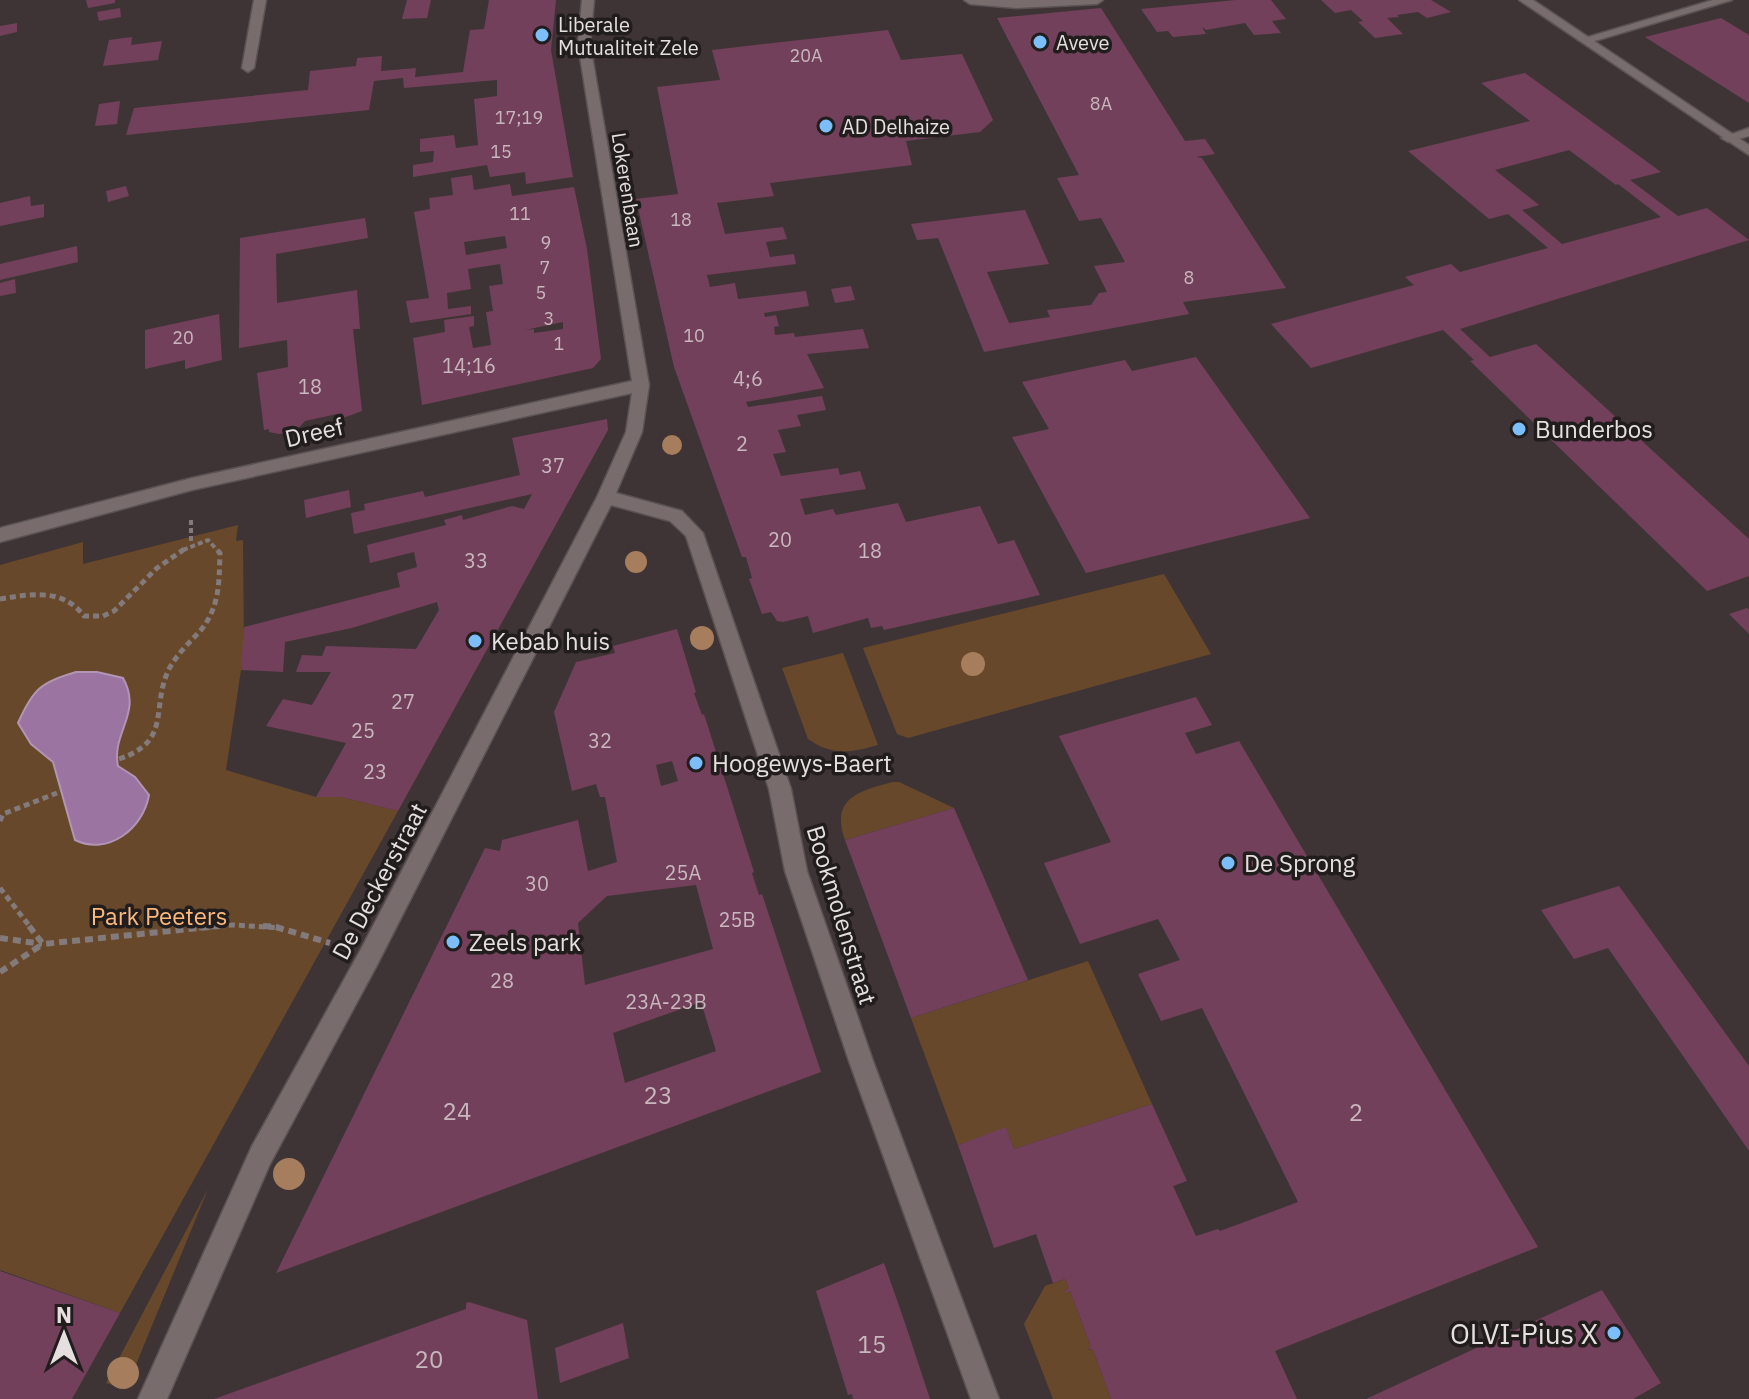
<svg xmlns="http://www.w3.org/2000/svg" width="1749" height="1399" font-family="'IBM Plex Sans',sans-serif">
  <rect width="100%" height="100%" fill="#3f3435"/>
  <!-- green -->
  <path fill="#68482b" d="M238 525 236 541 243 540 244 650 226 770 316 797H341L398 811 120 1313 0 1270V565L83 542V564Z
    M1164 574 1211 654 908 738 897 734 863 648Z
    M843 653 878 745C851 753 832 756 808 739L782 668Z
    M893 782H899L954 808 845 840C830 798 859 791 893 782Z
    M1088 961 1152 1104 1014 1149 1006 1128 958 1145 911 1018Z
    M208 1189 126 1389 106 1383Z
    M1065 1279 1069 1288 1066 1292 1070 1291 1091 1347 1087 1349 1093 1350 1111 1399H1053L1024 1324 1045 1286Z"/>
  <!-- water -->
  <path fill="#9b74a1" stroke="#b294b4" stroke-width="2" d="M76 672H97L123 678C143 713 111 733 118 766L135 777 149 795C143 829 108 856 75 840L53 762 31 744 18 723C33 689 41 682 76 672Z"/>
  <!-- building -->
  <path fill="#72405b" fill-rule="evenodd" d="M86 0H115V3L88 8Z
    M407 0H431L427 18 402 19Z
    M489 0H556L551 50 573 177 526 184 525 172 490 177 487 165 413 177V165L433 162 434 151 420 152V139L454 135 456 148 478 145 474 99 497 96V80L404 88 403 78 374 81 369 110 126 135 134 108 308 90 310 71 356 66 357 58 382 56 381 71 416 68 415 77 463 72 470 30 484 29Z
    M1236 0H1271L1286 19 1272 21 1281 33 1254 35 1245 23 1206 30 1202 27 1206 34 1173 37 1168 31 1157 32 1141 9Z
    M1321 0H1431L1451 12 1427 18 1418 12 1397 15 1399 17 1387 18 1403 34 1375 38 1358 22 1363 21 1351 10 1335 13Z
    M120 8 121 17 99 21 97 12Z
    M1101 8 1185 141 1205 139 1215 154 1196 157 1202 158 1286 288 1183 302 1189 314 984 352 938 238 917 240 911 224 1025 210 1049 264 987 272 1009 323 1050 317 1047 310 1091 305 1099 293 1107 292 1094 266 1125 262 1101 218 1079 221 1057 178 1079 175 997 18Z
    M1721 18 1749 35V103L1645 37Z
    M17 23V32L0 36V26Z
    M888 30 901 60 962 54 993 120 980 132 906 141 912 165 770 183 774 196 717 203 725 234 783 227 787 239 766 242 770 257 794 254 796 264 707 275 710 287 735 283 738 299 806 291 809 306 764 313 765 317 776 315 779 326 774 327 775 335 794 333 795 337 863 329 869 348 807 354 824 388 746 402 748 407 822 396 826 410 797 415 801 426 778 430 786 452 773 454 781 476 838 468 840 475 860 471 866 489 800 499 805 515 833 509 836 515 898 503 906 522 980 506 998 544 1014 540 1040 595 884 630 882 626 871 628 868 618 813 633 808 616 783 622 777 621 771 612 762 614 749 579 752 578 746 557H742L674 367 636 199 678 194 657 87 720 80 712 50Z
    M132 37 131 45 162 41 158 60 103 66 109 40Z
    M1525 73 1661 172 1630 180 1678 216 1707 208 1749 240 1460 329 1490 357 1536 344 1749 539V576L1707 591 1470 361 1474 360 1443 330 1311 368 1271 324 1414 285 1405 277 1451 264 1460 272 1548 248 1508 214 1489 219 1408 151 1530 121 1481 83ZM1569 150 1616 185 1618 184 1661 217 1562 244 1522 210 1539 205 1495 170Z
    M120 101 117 124 95 126 99 104Z
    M472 175 474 190 510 184 512 196 574 187 587 249 601 359 593 368 422 405 413 338 445 332 444 320 474 316V326L469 327 473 348 491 345 486 312 493 311 489 286 503 284 500 264 468 269 471 289 447 293 448 309 471 306V314L410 323 406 301 429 298 414 212 430 209 429 198 453 195 451 178ZM505 236 507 248 466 255 464 242ZM563 322V329L534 333V329L525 330Z
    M126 186 129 196 108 202 106 191Z
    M30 196 31 206 44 204V217L0 226V203Z
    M365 218 368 238 276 254 277 303 357 290 360 329H353L362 411 343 418 337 414 305 421 296 431 279 434 269 432V429L264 430 257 373 288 367 287 340 239 348 240 238Z
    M77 246 78 262 0 280V264Z
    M15 279 16 293 0 296V283Z
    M851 286 855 300 835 303 831 289Z
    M219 314 222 360 185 369V360L145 369V330Z
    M1196 357 1310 518 1086 573 1012 437 1049 429 1022 382 1125 360 1132 371Z
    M607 419 608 430 398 811 341 797H316L346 743 266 726 283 699 312 705 331 672H296L302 655 322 656 326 646 416 649 439 610 437 602 352 628 285 642 283 672 241 670 244 627 400 587 397 573 417 567 414 552 370 563 367 545 446 525 444 520 462 515 463 520 512 506 524 509 532 494 354 534 351 513 365 510 364 504 423 491 425 497 520 475 512 438Z
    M349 490 351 507 306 518 304 500Z
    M1747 608 1749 610V634L1729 614Z
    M677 629 696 692 694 693 702 715 704 714 754 872 752 873 759 895 762 894 821 1072 276 1273 485 848 500 851 502 840 578 820 588 871 617 862 605 797H600L596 784 572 791 554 712 576 662 615 653 613 646ZM672 761 678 781 661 786 656 765ZM696 885 713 949 585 985 578 923 607 896ZM701 1002 716 1051 625 1083 613 1033Z
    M1196 697 1212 725 1185 733 1196 754 1239 741 1538 1247 1275 1351 1297 1399H1111L1093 1350 1087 1348 1091 1347 1070 1291 1062 1294 1069 1288 1065 1279 1053 1283 1036 1234 994 1248 958 1145 1006 1127 1014 1149 1152 1104 1187 1181 1173 1186 1196 1236 1218 1229 1220 1231 1298 1202 1202 1008 1161 1021 1138 974 1180 960 1158 919 1080 944 1044 863 1111 842 1059 736Z
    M954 808 1028 980 911 1018 845 840Z
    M1619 886 1749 1066V1151L1608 948 1574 959 1541 910Z
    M884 1263 905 1323 930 1399H853L852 1394 848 1395 816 1291Z
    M0 1271 120 1313 72 1399H0Z
    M1602 1290 1661 1383 1633 1399H1366Z
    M469 1302 527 1320 538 1399H214L466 1309V1303Z
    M623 1323 629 1358 560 1383 555 1348Z"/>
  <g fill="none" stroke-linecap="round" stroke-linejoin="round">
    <!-- lane casing -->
    <g stroke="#5b5253" stroke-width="3">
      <path id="lane" d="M254 0H266L254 68 248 72 242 68Z
        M1713 0H1732L1588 43 1578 40Z
        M1749 128V136L1728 142 1721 138Z"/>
    </g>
    <!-- street casing -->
    <g stroke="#5b5253" stroke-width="3">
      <path id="street" d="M582 0H594L590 44 649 385 642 432 616 493 682 511 703 533 791 789 807 871 873 1061 999 1399H971L849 1061 785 871 769 789 686 536 670 521 611 505 377 965 270 1164 167 1399H138L252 1146 361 949 597 497 626 432 632 393 192 490 0 542V528L192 478 632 381 578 44Z
        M964 0H1103L1097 4 1016 8 970 4Z"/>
    </g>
    <!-- secondary casing -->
    <g stroke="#5b5253" stroke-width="3">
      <path id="secondary" d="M1519 0H1533L1749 145V155Z"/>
    </g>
    <!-- path-far2 -->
    <path stroke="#837a7b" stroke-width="4" stroke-dasharray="5 3" stroke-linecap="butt" d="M191 520V543
      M183 550 208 540 217 550"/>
    <!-- path-far1 -->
    <path stroke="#837a7b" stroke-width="5" stroke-dasharray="6 4" stroke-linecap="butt" d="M0 599C31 594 63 588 84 616H103L114 611 157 568 186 548
      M119 759C173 741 150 708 169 669 177 654 190 642 201 630 220 606 219 582 220 553L215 548
      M0 821 3 814 57 793
      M0 888 31 928
      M199 928 233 925 281 928"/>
    <!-- path -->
    <path stroke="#837a7b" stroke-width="6" stroke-dasharray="8 5" stroke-linecap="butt" d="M29 926 43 944 219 926
      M263 926 276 927 330 943
      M0 938 42 944
      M0 972 43 944"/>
    <!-- lane -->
    <use href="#lane" fill="#796c6d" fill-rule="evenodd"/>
    <!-- street -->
    <use href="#street" fill="#796c6d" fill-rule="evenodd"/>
    <!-- secondary -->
    <use href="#secondary" fill="#796c6d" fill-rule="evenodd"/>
  </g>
  <!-- trees -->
  <g fill="#a67d5d">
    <circle cx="672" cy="445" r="10"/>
    <circle cx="636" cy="562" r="11"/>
    <circle cx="702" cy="638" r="12"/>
    <circle cx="973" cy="664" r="12"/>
    <circle cx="289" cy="1174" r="16"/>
    <circle cx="123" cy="1373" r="16"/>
  </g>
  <!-- markers -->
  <g fill="#7bbef9" stroke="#221d1d" stroke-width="3">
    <circle cx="542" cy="35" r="8"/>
    <circle cx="1040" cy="42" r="8"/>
    <circle cx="826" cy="126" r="8"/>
    <circle cx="1519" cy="429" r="8"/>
    <circle cx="475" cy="641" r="8"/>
    <circle cx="696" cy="763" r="8"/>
    <circle cx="1228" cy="863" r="8"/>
    <circle cx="453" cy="942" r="8"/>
    <circle cx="1614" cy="1333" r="8"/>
  </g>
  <g text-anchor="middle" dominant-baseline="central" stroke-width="7" stroke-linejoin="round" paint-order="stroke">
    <!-- far-number labels -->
    <g font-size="18" fill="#c9b7be">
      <text x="806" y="55">20A</text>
      <text x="1101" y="103">8A</text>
      <text x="519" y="117">17;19</text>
      <text x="501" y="151">15</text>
      <text x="520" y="213">11</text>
      <text x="681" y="219">18</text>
      <text x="546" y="242">9</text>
      <text x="545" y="267">7</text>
      <text x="1189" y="277">8</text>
      <text x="541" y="292">5</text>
      <text x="549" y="318">3</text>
      <text x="694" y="335">10</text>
      <text x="183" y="337">20</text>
      <text x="559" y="343">1</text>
    </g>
    <!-- far-poi labels -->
    <g font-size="20" fill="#e6dfdf" stroke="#221d1d" text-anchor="start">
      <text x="558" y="24">Liberale<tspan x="558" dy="23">Mutualiteit Zele</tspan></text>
      <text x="1056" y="42">Aveve</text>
      <text x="842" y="126">AD Delhaize</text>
    </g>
    <!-- far-street labels -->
    <g font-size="20" fill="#e6dfdf" stroke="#221d1d">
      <text transform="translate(628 190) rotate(81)">Lokerenbaan</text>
    </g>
    <!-- number labels -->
    <g font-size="20" fill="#c9b7be">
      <text x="469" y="365">14;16</text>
      <text x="748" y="378">4;6</text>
      <text x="310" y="386">18</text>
      <text x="742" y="443">2</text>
      <text x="553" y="465">37</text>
      <text x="780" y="539">20</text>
      <text x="870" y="550">18</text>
      <text x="476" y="560">33</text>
      <text x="403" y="701">27</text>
      <text x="363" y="730">25</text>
      <text x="600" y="740">32</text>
      <text x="375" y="771">23</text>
      <text x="683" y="872">25A</text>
      <text x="537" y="883">30</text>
      <text x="737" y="919">25B</text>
      <text x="502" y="980">28</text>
      <text x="666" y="1001">23A-23B</text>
    </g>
    <!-- poi labels -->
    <g font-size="24" fill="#e6dfdf" stroke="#221d1d" text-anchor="start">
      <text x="1535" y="429">Bunderbos</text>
      <text x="491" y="641">Kebab huis</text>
      <text x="712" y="763">Hoogewys-Baert</text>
      <text x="1244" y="863">De Sprong</text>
      <text x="469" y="942">Zeels park</text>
    </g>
    <!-- street labels -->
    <g font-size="24" fill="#e6dfdf" stroke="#221d1d">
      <text transform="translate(314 432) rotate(-13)">Dreef</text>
      <text transform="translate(379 881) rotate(-62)">De Deckerstraat</text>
      <text transform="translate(842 915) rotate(73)">Bookmolenstraat</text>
    </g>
    <!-- park labels -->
    <g font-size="24" fill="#fbb97d" stroke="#221d1d">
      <text x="159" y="916">Park Peeters</text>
    </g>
    <!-- near-number labels -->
    <g font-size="24" fill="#c9b7be">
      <text x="658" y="1095">23</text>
      <text x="457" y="1111">24</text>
      <text x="1356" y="1112">2</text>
      <text x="872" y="1344">15</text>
      <text x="429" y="1359">20</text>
    </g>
    <!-- near-poi labels -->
    <g font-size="28" fill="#e6dfdf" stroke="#221d1d" text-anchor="end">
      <text x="1598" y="1333">OLVI-Pius X</text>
    </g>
  </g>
  <!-- north arrow -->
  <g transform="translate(64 1335)" stroke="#221d1d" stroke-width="6" paint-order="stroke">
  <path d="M0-6L14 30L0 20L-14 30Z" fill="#e6dfdf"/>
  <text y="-12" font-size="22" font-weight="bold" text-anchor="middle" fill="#e6dfdf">N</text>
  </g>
</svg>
